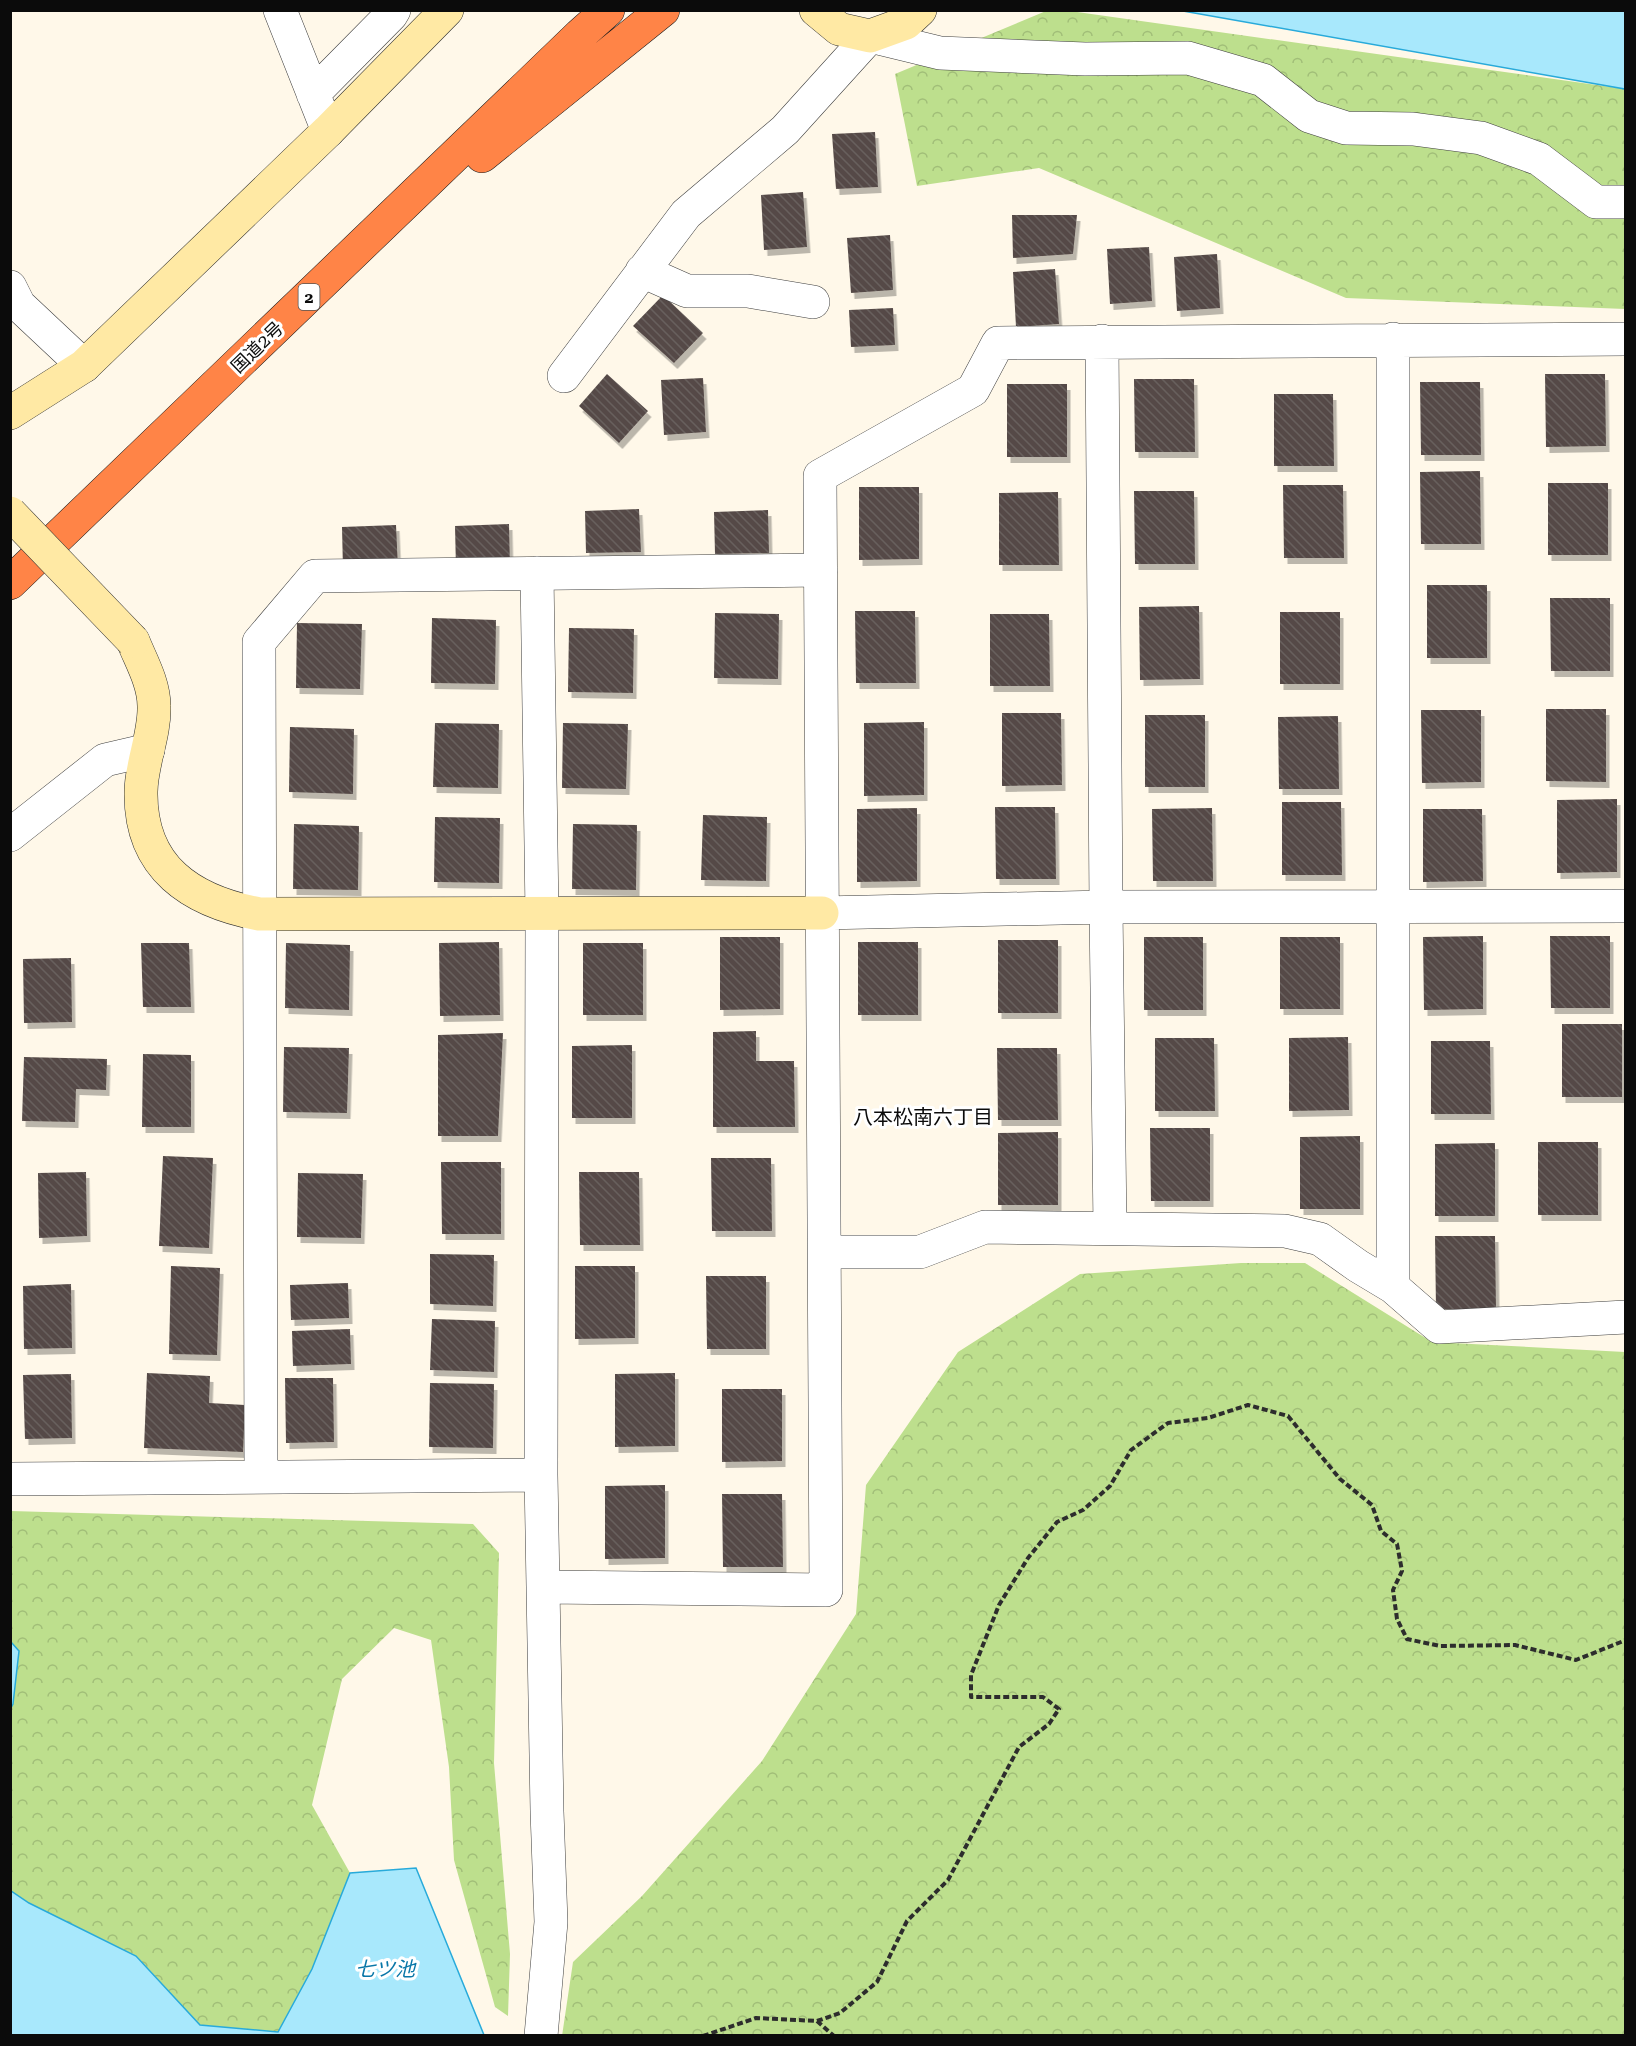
<svg xmlns="http://www.w3.org/2000/svg" width="1636" height="2046" font-family="'Roboto Serif','Noto Sans JP',serif">
  <defs>
    <pattern id="forest-crowns" width="20" height="18" patternUnits="userSpaceOnUse" patternTransform="scale(1.5)"><rect width="20" height="18" fill="#bddf8d"/><path d="M2 6a3 3 0 1 1 6 0M12 15a3 3 0 1 1 6 0" fill="none" stroke="#a1be78"/></pattern>
    <pattern id="building-back-hatch" width="6" height="6" patternUnits="userSpaceOnUse" patternTransform="scale(1.5)"><rect width="6" height="6" fill="#554a47"/><path d="M-1 5l2 2M0 0l6 6M5-1l2 2" fill="none" stroke="#68605d"/></pattern>
    <filter id="shadow"><feDropShadow dx="3.5" dy="6" stdDeviation="0" flood-color="#0004"/></filter>
  </defs>
  <rect width="100%" height="100%" fill="#fff8e9"/>
  <!-- forest -->
  <path fill="url(#forest-crowns)" d="M1063 10 1625 89V309L1346 298 1039 168 917 186 895 74 1046 11Z
    M1241 1263H1305L1432 1342 1625 1352V2035L562 2036 573 1962 642 1896 762 1761 856 1614 866 1485 958 1352 1080 1274Z
    M11 1511 473 1524 499 1553 494 1763 510 1954 508 2016 495 2007 454 1860 449 1767 431 1640 394 1628 342 1679 312 1805 350 1873 312 1969 278 2032 200 2025 136 1956 29 1903 11 1891 10 1708 13 1704 19 1651 11 1642Z"/>
  <!-- water -->
  <path fill="#a8e8fc" stroke="#28aada" stroke-width="1.5" d="M1183 11H1625V89Z
    M11 1642 19 1651 13 1704 11 1708Z
    M416 1868 484 2035H11V1891L29 1903 136 1956 200 2025 278 2032 312 1969 350 1873Z"/>
  <!-- building -->
  <path fill="url(#building-back-hatch)" filter="url(#shadow)" d="M875 132 878 187 836 189 832 134Z
    M803 192 807 247 764 250 761 195Z
    M1012 215H1077L1073 254 1013 258Z
    M890 235 893 290 851 293 847 238Z
    M1149 247 1152 301 1110 304 1107 249Z
    M1217 254 1220 308 1177 311 1174 257Z
    M1055 269 1059 324 1016 327 1013 272Z
    M663 295 703 333 674 363 633 326Z
    M893 308 895 345 851 347 849 310Z
    M607 374 648 411 619 443 579 406Z
    M1545 374H1605L1606 446 1546 447Z
    M703 378 706 432 664 435 661 380Z
    M1134 379H1194L1195 452H1135Z
    M1420 382H1480L1481 455H1421Z
    M1007 384H1067V457H1007Z
    M1274 394H1333L1334 466H1274Z
    M1480 471 1481 544H1421L1420 472Z
    M1548 483H1608V555H1548Z
    M1283 485H1343L1344 558H1284Z
    M859 487H919V559L859 560Z
    M1134 491H1194L1195 564H1135Z
    M1058 492 1059 565H999V493Z
    M639 509 641 552 586 553 585 511Z
    M768 510 769 553 715 554 714 512Z
    M509 524 510 567 456 569 455 526Z
    M396 525 398 568 343 570 342 527Z
    M1427 585H1487V658H1427Z
    M1550 598H1610V671H1551Z
    M1199 606 1200 679 1140 680 1139 607Z
    M855 611H915L916 683H856Z
    M1280 612H1340V684H1280Z
    M715 613 779 614 778 679 714 678Z
    M990 614H1049L1050 686H990Z
    M432 618 496 620 495 684 431 683Z
    M297 623 362 624 360 689 296 688Z
    M569 628 634 629 633 693 568 692Z
    M1546 709H1606V782L1546 781Z
    M1421 710H1481V782L1422 783Z
    M1002 713H1061L1062 785 1002 786Z
    M1145 715H1205V787H1145Z
    M1338 716 1339 789H1279L1278 717Z
    M924 722V795L864 796V723Z
    M435 723 499 724 498 788 433 787Z
    M563 723 628 724 626 789 562 788Z
    M290 727 354 729 353 794 289 792Z
    M1617 799V872L1557 873V800Z
    M1282 802H1341L1342 875H1282Z
    M995 807H1055L1056 879H996Z
    M917 808V881L857 882V809Z
    M1212 808 1213 881H1153L1152 809Z
    M1423 809H1482L1483 881 1423 882Z
    M703 815 767 817 766 881 701 880Z
    M435 817 500 818 499 883 434 882Z
    M294 824 359 826 358 890 293 889Z
    M573 824 637 825 636 890 572 889Z
    M1483 936V1009L1424 1010 1423 937Z
    M1550 936H1610V1008H1551Z
    M720 937H780V1009L720 1010Z
    M1144 937H1203V1010H1144Z
    M1280 937H1340V1009H1280Z
    M998 940H1058V1013H998Z
    M499 942 500 1015 440 1016 439 943Z
    M858 942H918V1015H858Z
    M141 943H189L191 1007H143Z
    M286 943 350 945 349 1010 285 1008Z
    M583 943H643V1015H583Z
    M71 958 72 1022 24 1023 23 959Z
    M1562 1024H1622V1097H1562Z
    M756 1031V1061H794L795 1127H713V1032Z
    M503 1033 498 1136H438V1035Z
    M1348 1037 1349 1110 1289 1111V1038Z
    M1155 1038H1214L1215 1111H1155Z
    M1431 1041H1490L1491 1114H1431Z
    M632 1045V1118H572V1046Z
    M284 1047 349 1048 347 1113 283 1112Z
    M997 1048H1057L1058 1120H998Z
    M143 1054 191 1055V1127H142Z
    M24 1057 107 1059 106 1090 76 1089 75 1122 22 1121Z
    M1150 1128H1210V1201H1151Z
    M1058 1132V1205H998V1133Z
    M1360 1136V1209H1300V1137Z
    M1538 1142H1598V1215H1538Z
    M1495 1143V1216H1435V1144Z
    M163 1156 213 1158 209 1248 159 1246Z
    M711 1158H771L772 1231H712Z
    M441 1162H501V1234H442Z
    M86 1172 87 1236 39 1238 38 1173Z
    M579 1172H639L640 1245H580Z
    M298 1173 363 1174 361 1238 297 1237Z
    M1435 1236H1495L1496 1309H1436Z
    M430 1254 494 1255 493 1306 430 1304Z
    M171 1266 220 1268 217 1355 169 1354Z
    M575 1266H635V1338L575 1339Z
    M706 1276H766V1349H707Z
    M348 1283 349 1318 291 1320 290 1285Z
    M71 1284 72 1348 24 1349 23 1286Z
    M432 1319 495 1321 494 1372 430 1370Z
    M350 1329 351 1364 293 1366 292 1331Z
    M147 1373 210 1376 209 1403 245 1405 243 1452 144 1448Z
    M675 1373V1446L615 1447V1374Z
    M71 1374 72 1438 25 1439 23 1375Z
    M285 1378H333L334 1442 286 1443Z
    M430 1383 494 1384 493 1448 429 1447Z
    M722 1389H782V1461L722 1462Z
    M665 1485V1558L605 1559V1486Z
    M722 1494H782L783 1567H723Z"/>
  <g fill="none" stroke-linecap="round" stroke-linejoin="round">
    <!-- street casing -->
    <g stroke="#3e3e3e" stroke-width="34">
      <path id="street" d="M280 10 328 131
        M313 94 391 15 394 10
        M642 271 687 291H748L813 302
        M10 287 19 305 84 366
        M1393 339V1287
        M1102 341 1106 907 1110 1228
        M564 376 686 214 785 130 870 36 940 53 1085 59 1188 58 1263 80 1309 116 1346 128 1413 129 1481 138 1539 159 1596 202H1626
        M537 573 542 914 541 1475 547 1811 551 1922 541 2036
        M10 835 105 760 148 750
        M822 913 1106 907 1626 906
        M825 1252H920L985 1227 1285 1231 1320 1239 1358 1266 1393 1287 1439 1327 1626 1317
        M261 1477 259 642 315 576 821 570
        M10 1479 541 1475
        M543 1587 826 1590 820 476 973 390 998 343 1626 339"/>
    </g>
    <!-- secondary casing -->
    <g stroke="#2d2d2d" stroke-width="34">
      <path id="secondary" d="M816 10 839 29 870 36 906 23 920 10
        M10 413 84 366 328 131 447 10
        M133 641C141 661 154 683 154 706 155 735 141 764 141 792 140 868 191 901 259 914L822 913"/>
    </g>
    <!-- highway casing -->
    <g stroke="#1c1c1c" stroke-width="34">
      <path id="highway" d="M482 156 663 10
        M10 583 580 35 608 10"/>
    </g>
    <!-- path -->
    <path stroke="#2d2d2d" stroke-width="4" stroke-dasharray="6 3" stroke-linecap="butt" d="M817 2021 834 2036
      M703 2036 756 2018 817 2021 840 2013 877 1982 907 1921 948 1880 1019 1747 1049 1724 1059 1709 1043 1697H971V1675L999 1605 1028 1558 1057 1522 1083 1510 1110 1486 1131 1450 1168 1423 1208 1418 1248 1405 1288 1416 1340 1479 1372 1505 1381 1531 1397 1544 1402 1571 1393 1590 1397 1619 1407 1639 1440 1646 1515 1645 1576 1660 1626 1640"/>
    <!-- street -->
    <use href="#street" stroke="#fff" stroke-width="33"/>
    <!-- secondary -->
    <use href="#secondary" stroke="#ffe9a4" stroke-width="33"/>
    <!-- highway -->
    <use href="#highway" stroke="#ff8447" stroke-width="33"/>
    <!-- secondary-bridge casing -->
    <g stroke="#2d2d2d" stroke-width="34" stroke-linecap="butt">
      <path id="secondary-bridge" d="M10 513 133 641"/>
    </g>
    <!-- secondary-bridge -->
    <use href="#secondary-bridge" stroke="#ffe9a4" stroke-width="33"/>
  </g>
  <g text-anchor="middle" dominant-baseline="central" stroke-width="6" stroke-linejoin="round" paint-order="stroke">
    <!-- shield labels -->
    <rect fill="#fff" stroke="#545454" stroke-width="1.5" x="298.5" y="284" width="21" height="26" rx="4.5"/>
    <g font-size="16" font-weight="bold" fill="#0b0b0b">
      <text x="309" y="297">2</text>
    </g>
    <!-- street labels -->
    <g font-size="18" fill="#0b0b0b" stroke="#fff">
      <text transform="translate(257 347) rotate(-44)">国道2号</text>
    </g>
    <!-- neighbourhood labels -->
    <g font-size="20" fill="#0b0b0b" stroke="#fff">
      <text x="923" y="1117">八本松南六丁目</text>
    </g>
    <!-- water labels -->
    <g font-size="20" font-style="italic" fill="#0a77a8" stroke="#fff">
      <text x="385" y="1969">七ツ池</text>
    </g>
  </g>
  <!-- border -->
  <rect width="1636" height="2046" fill="none" stroke="#0b0b0b" stroke-width="24"/>
</svg>
